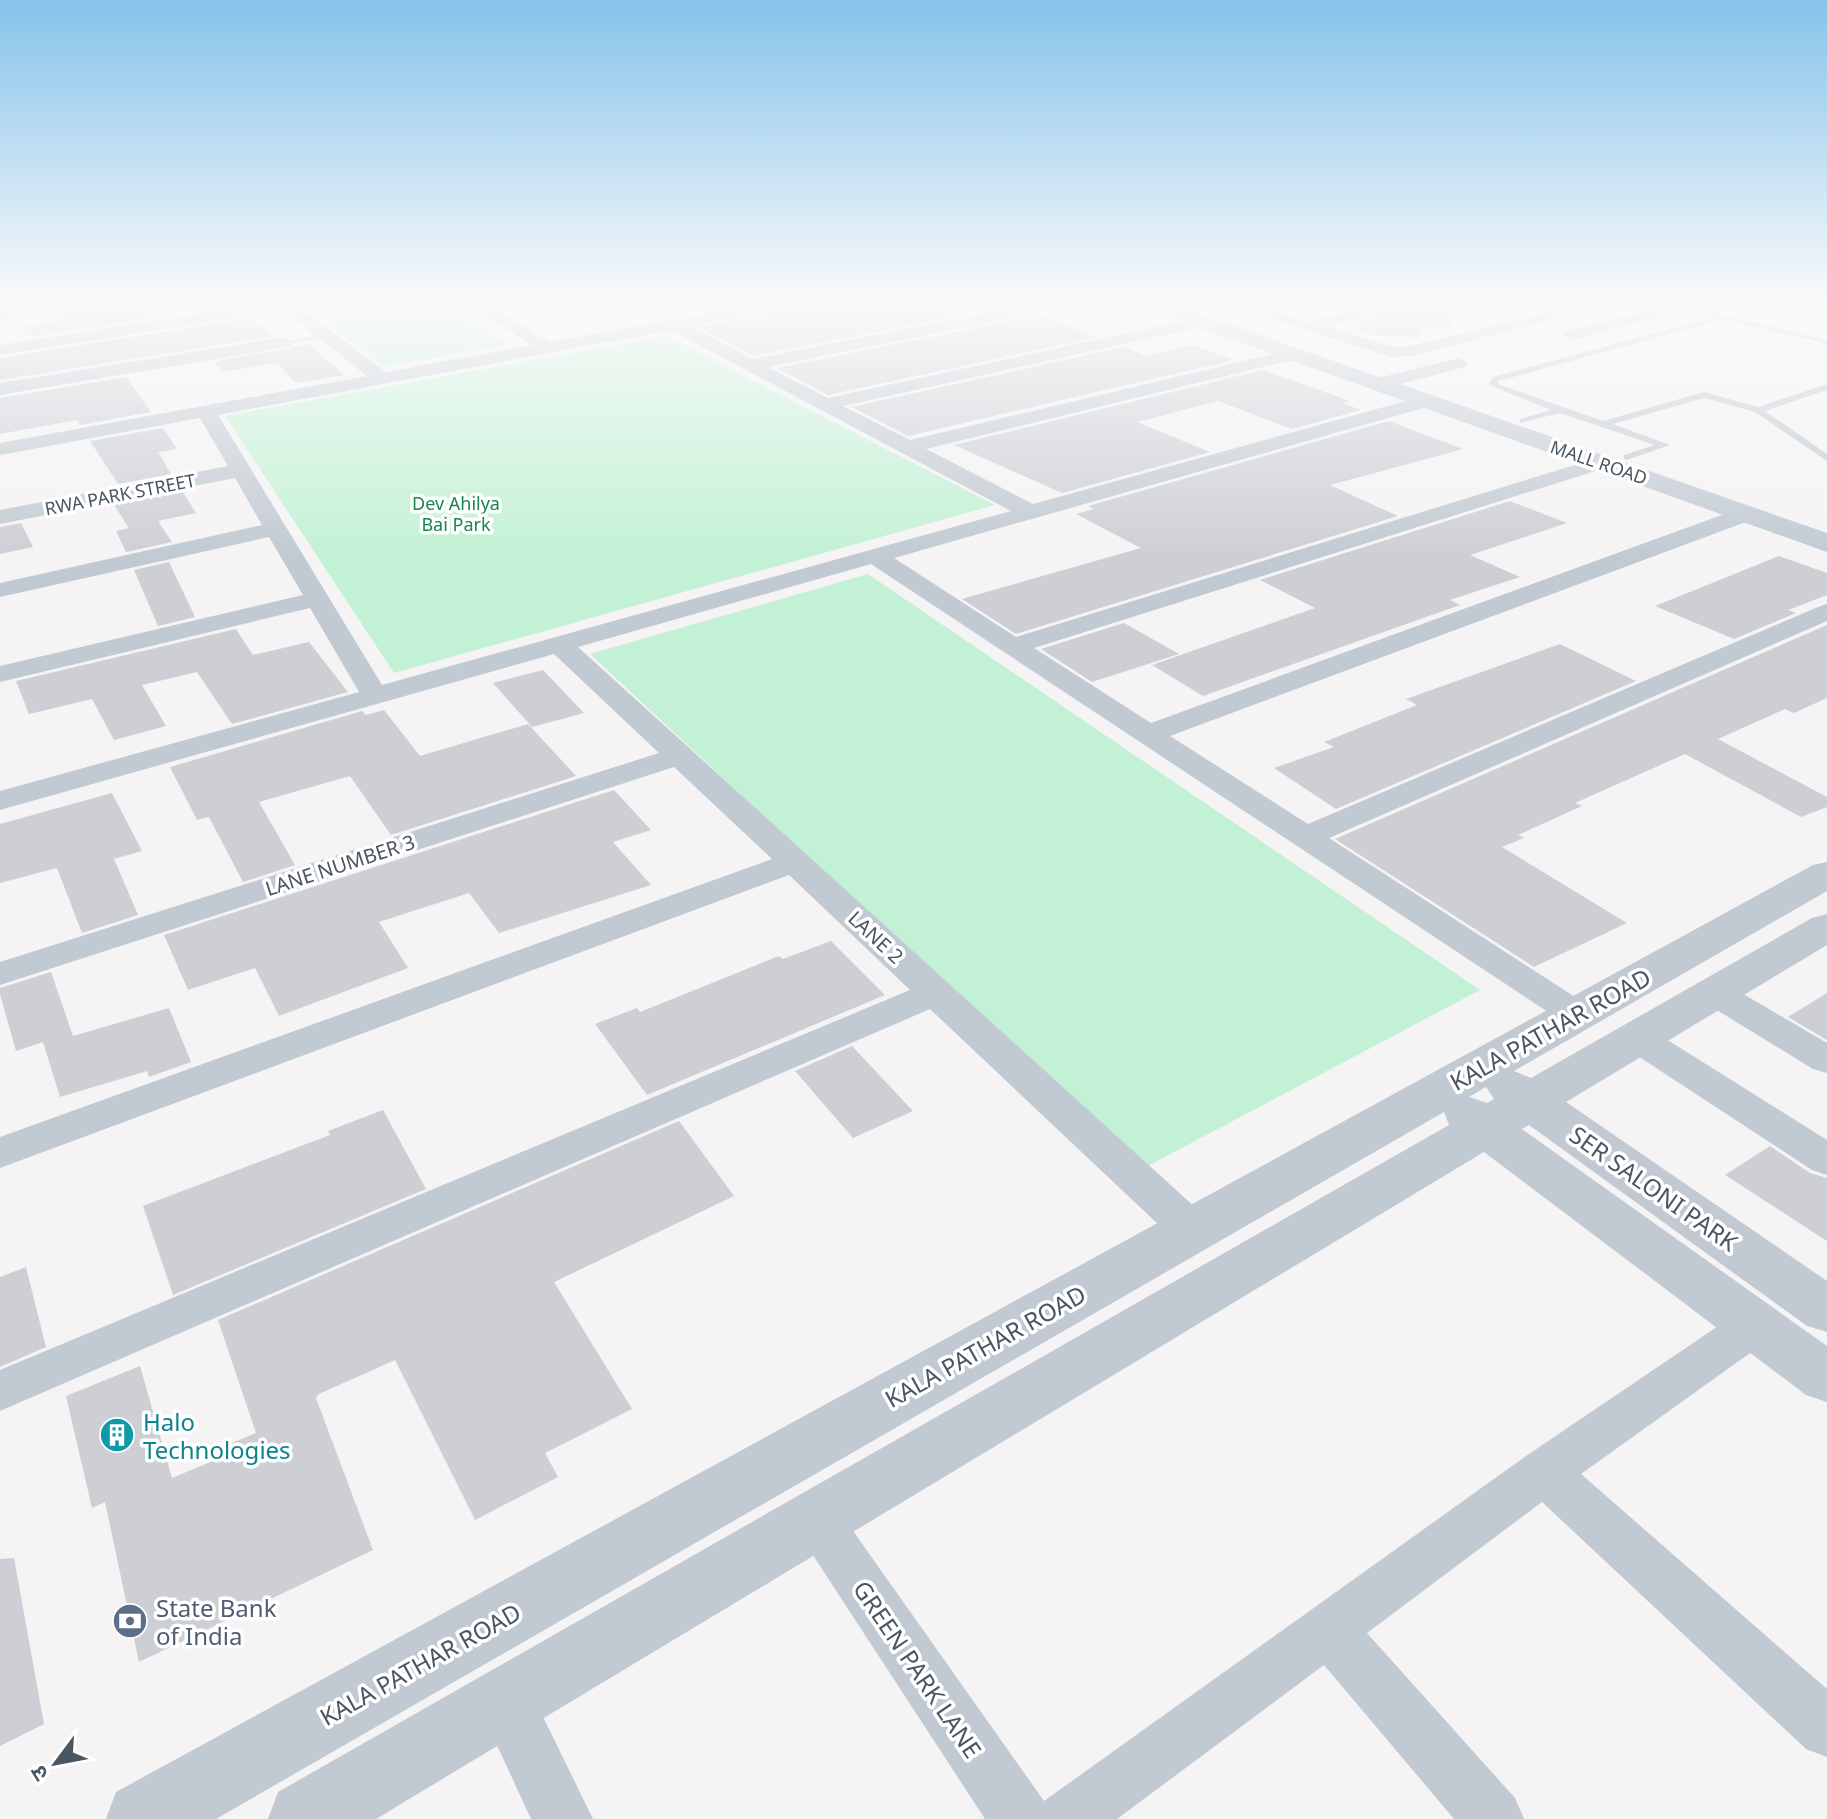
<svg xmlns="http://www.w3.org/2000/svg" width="1827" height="1819" font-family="'Noto Sans','Noto Sans Devanagari',sans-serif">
  <rect width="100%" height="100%" fill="#f5f3f3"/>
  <!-- green -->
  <path fill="#c3f1d5" d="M299 302H439L507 345 384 367Z
    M666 336 995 505 394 673 225 416Z
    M868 574 1480 990 1142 1169 590 654Z"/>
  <!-- building -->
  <path fill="#cdcfd5" d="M90 302H230L234 305 29 337 20 327 61 320 55 314 79 310Z
    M624 302H731V306L661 319Z
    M828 302H1006L1013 305 753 356 699 327Z
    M1387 302H1442L1454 330 1418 328 1421 338 1361 334 1358 321 1370 317Z
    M1040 315 1096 337 828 395 777 368Z
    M251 318 274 336 0 380V358Z
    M309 344 344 375 296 383 277 363 223 372 214 362Z
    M1193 345 1234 360 908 436 852 407 1123 347 1146 356Z
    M1263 370 1350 401 1342 403 1361 410 1292 429 1218 401 1137 422 1210 452 1062 493 954 445Z
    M126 377 151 412 80 425 77 420 0 434V398Z
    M1389 421 1463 449 1330 485 1398 516 1016 634 962 599 1141 548 1076 514 1094 509 1088 506Z
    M163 428 177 449 158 452 171 474 118 484 90 441Z
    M182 491 196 513 158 521 172 542 126 552 116 531 129 528 114 505Z
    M1510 501 1567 523 1470 555 1520 577 1450 600 1460 605 1203 696 1152 665 1315 608 1260 580Z
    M21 523 33 547 0 554V527Z
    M1779 556 1827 573V595L1788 610 1796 613 1734 639 1655 606Z
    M169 562 195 617 158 626 134 570Z
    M1124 623 1179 654 1092 682 1041 649Z
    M1827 625V698L1794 713 1785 709 1718 739 1827 797V807L1801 817 1685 754 1575 803 1582 806 1518 835 1524 838 1502 847 1627 923 1534 967 1335 839Z
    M236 629 253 655 309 642 348 692 232 724 197 672 142 685 166 726 114 740 92 699 29 714 16 681Z
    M1560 644 1636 681 1336 809 1274 768 1334 747 1324 742 1417 705 1406 699Z
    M543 670 584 713 532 727 493 683Z
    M384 710 420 756 528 724 576 776 391 835 350 776 259 802 295 865 243 882 209 817 197 820 170 767 362 711 366 715Z
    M614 790 651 830 613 842 651 885 499 933 469 893 379 922 408 968 279 1016 255 968 188 990 164 935Z
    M112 793 142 851 114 859 138 915 82 933 57 868 0 883V824Z
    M831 941 885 995 647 1095 595 1024 637 1008 640 1012 779 956 783 959Z
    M51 972 73 1036 169 1008 191 1062 149 1077 147 1071 60 1097 43 1042 16 1051 0 994V988Z
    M1827 993V1040L1788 1017Z
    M852 1046 913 1111 853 1138 795 1071Z
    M383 1110 426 1189 173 1295 143 1206 330 1135 328 1131Z
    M679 1121 734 1196 554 1282 632 1409 545 1453 558 1477 475 1520 395 1360 319 1394 316 1398 373 1550 139 1662 105 1502 92 1508 66 1396 140 1366 172 1478 220 1458 217 1449 256 1433 218 1320Z
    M1770 1146 1810 1173 1827 1178V1241L1725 1175Z
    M26 1267 46 1347 0 1367V1277Z
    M14 1558 44 1724 0 1746V1559Z"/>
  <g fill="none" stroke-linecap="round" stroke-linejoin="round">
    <!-- service -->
    <path fill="#c1cad2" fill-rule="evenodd" d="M1682 305 1827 340V344L1723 319 1499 381 1498 384 1603 421 1704 392 1758 407 1827 384V390L1765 411 1827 454V461L1755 412 1704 398 1613 424 1670 445 1627 460 1624 459V455L1655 445 1560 413 1520 423V419L1551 410 1489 385 1493 377 1714 317 1682 309Z
      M326 334 329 338 285 344 281 342Z"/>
    <!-- minor -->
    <path fill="#c1cad2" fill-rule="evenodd" d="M47 302H87L79 307 0 319V309Z
      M274 302H292L386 372 532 345 464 302H483L550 342 769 302H803L795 307 690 326 753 359 1042 302H1074L1066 307 768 367 828 398 1201 317 1209 322 1201 327 843 406 910 440 1294 349 1303 354 1300 358 926 449 1033 504 1420 397H1434L1437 401 1434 405 894 558 1016 637 1594 459 1601 457 1611 463 1608 467 1034 648 1151 723 1738 509H1754L1757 514 1754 519 1170 736 1308 824 1818 607 1827 604V621L1329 838 1589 1006 1595 1014 1589 1022 1576 1026 1563 1022 871 564 578 647 1207 1218 1214 1230 1207 1242 1192 1246 1177 1242 930 1009 0 1411V1370L910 990 789 875 0 1168V1137L772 859 674 767 0 985V962L659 753 554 654 0 810V791L359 692 310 608 0 682V666L303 595 269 537 0 597V583L262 525 235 478 0 524V510L228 466 200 418 0 455V443L367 376 283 310 0 355V345ZM671 330 1011 511 382 685 218 415Z
      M1220 302H1245L1311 322 1356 309 1365 302H1384L1368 315 1329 327 1392 347 1412 346 1589 302H1616L1412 356 1391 357Z
      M1685 302H1712L1572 340 1563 335 1566 331Z
      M285 337 294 342 291 346 0 395V383Z
      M1459 358 1468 363 1465 367 1377 390 1368 384 1370 380Z
      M1715 982 1728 985 1827 1043V1073L1813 1069 1702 1001 1697 993 1702 985Z
      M1637 1026 1650 1029 1827 1140V1175L1812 1170 1624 1047 1618 1038 1624 1029Z
      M1755 1307 1771 1312 1778 1325 1771 1338 1581 1474 1827 1689V1757L1806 1749 1542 1502 1367 1633 1515 1798 1524 1819H1454L1324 1665 1117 1819H985L790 1520 798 1504 816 1497 834 1504 1044 1801 1526 1456 1739 1312Z
      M506 1674 526 1682 593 1819H531L477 1702 486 1682Z"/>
    <!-- tertiary -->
    <path fill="#c1cad2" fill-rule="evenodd" d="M1136 302H1165L1827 533V552L1139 306Z
      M1827 862V891L1514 1071 1531 1078 1812 918 1827 914V945L1566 1102 1827 1281V1332L1807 1326 1529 1125 1522 1129 1827 1346V1402L1806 1395 1484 1152 376 1819H268L278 1792 1449 1125 1444 1112 216 1819H106L116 1792 1813 865ZM1486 1087 1494 1099 1487 1103 1469 1097Z"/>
  </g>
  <!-- sky -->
  <linearGradient id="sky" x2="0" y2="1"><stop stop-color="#85c3ea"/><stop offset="0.54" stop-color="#fafafa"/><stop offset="1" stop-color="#fafafa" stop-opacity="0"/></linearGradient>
  <rect width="1827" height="557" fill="url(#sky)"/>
  <!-- icons -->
  <defs>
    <g id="building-disc" transform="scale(1.8)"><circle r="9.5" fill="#0f9aa8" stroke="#fff"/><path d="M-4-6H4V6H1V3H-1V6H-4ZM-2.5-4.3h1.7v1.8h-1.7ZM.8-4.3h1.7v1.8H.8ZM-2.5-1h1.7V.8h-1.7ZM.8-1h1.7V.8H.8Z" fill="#fff"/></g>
    <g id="bank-disc" transform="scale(1.8)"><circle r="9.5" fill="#5c6f8a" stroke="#fff"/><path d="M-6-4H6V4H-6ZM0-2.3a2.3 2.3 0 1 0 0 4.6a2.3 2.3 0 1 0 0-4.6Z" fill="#fff"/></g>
  </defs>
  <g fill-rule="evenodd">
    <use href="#building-disc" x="117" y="1435"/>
    <use href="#bank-disc" x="130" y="1621"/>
  </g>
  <g text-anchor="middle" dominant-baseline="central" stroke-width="7" stroke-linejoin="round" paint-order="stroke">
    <!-- far-street labels -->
    <g font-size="18" fill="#4a5661" stroke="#fff">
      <text transform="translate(1599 462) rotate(19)">MALL ROAD</text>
      <text transform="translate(120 494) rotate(-11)">RWA PARK STREET</text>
    </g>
    <!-- far-park labels -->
    <g font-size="18" fill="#17864f" stroke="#fff">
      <text x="456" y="503">Dev Ahilya<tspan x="456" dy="21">Bai Park</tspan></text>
    </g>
    <!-- street labels -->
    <g font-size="20" fill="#4a5661" stroke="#fff">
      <text transform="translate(340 865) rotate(-18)">LANE NUMBER 3</text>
      <text transform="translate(876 937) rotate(43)">LANE 2</text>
    </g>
    <!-- near-street labels -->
    <g font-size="24" fill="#4a5661" stroke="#fff">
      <text transform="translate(1550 1029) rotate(-29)">KALA PATHAR ROAD</text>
      <text transform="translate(1654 1188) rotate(35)">SER SALONI PARK</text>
      <text transform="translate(985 1346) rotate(-29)">KALA PATHAR ROAD</text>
      <text transform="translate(420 1664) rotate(-29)">KALA PATHAR ROAD</text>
      <text transform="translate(918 1669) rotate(56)">GREEN PARK LANE</text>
    </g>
    <!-- near-culture labels -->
    <g font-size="24" fill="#0d838f" stroke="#fff" text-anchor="start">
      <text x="143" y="1421">Halo<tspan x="143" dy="28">Technologies</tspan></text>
    </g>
    <!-- near-service labels -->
    <g font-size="24" fill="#4e5e75" stroke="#fff" text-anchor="start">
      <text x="156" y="1607">State Bank<tspan x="156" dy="28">of India</tspan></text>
    </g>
  </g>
  <!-- north arrow -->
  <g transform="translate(56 1763) rotate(238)" stroke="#ffffff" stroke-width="6" paint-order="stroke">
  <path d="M0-6L14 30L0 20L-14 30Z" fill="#4a5661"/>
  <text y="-12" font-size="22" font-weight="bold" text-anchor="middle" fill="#4a5661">उ</text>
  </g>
</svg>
